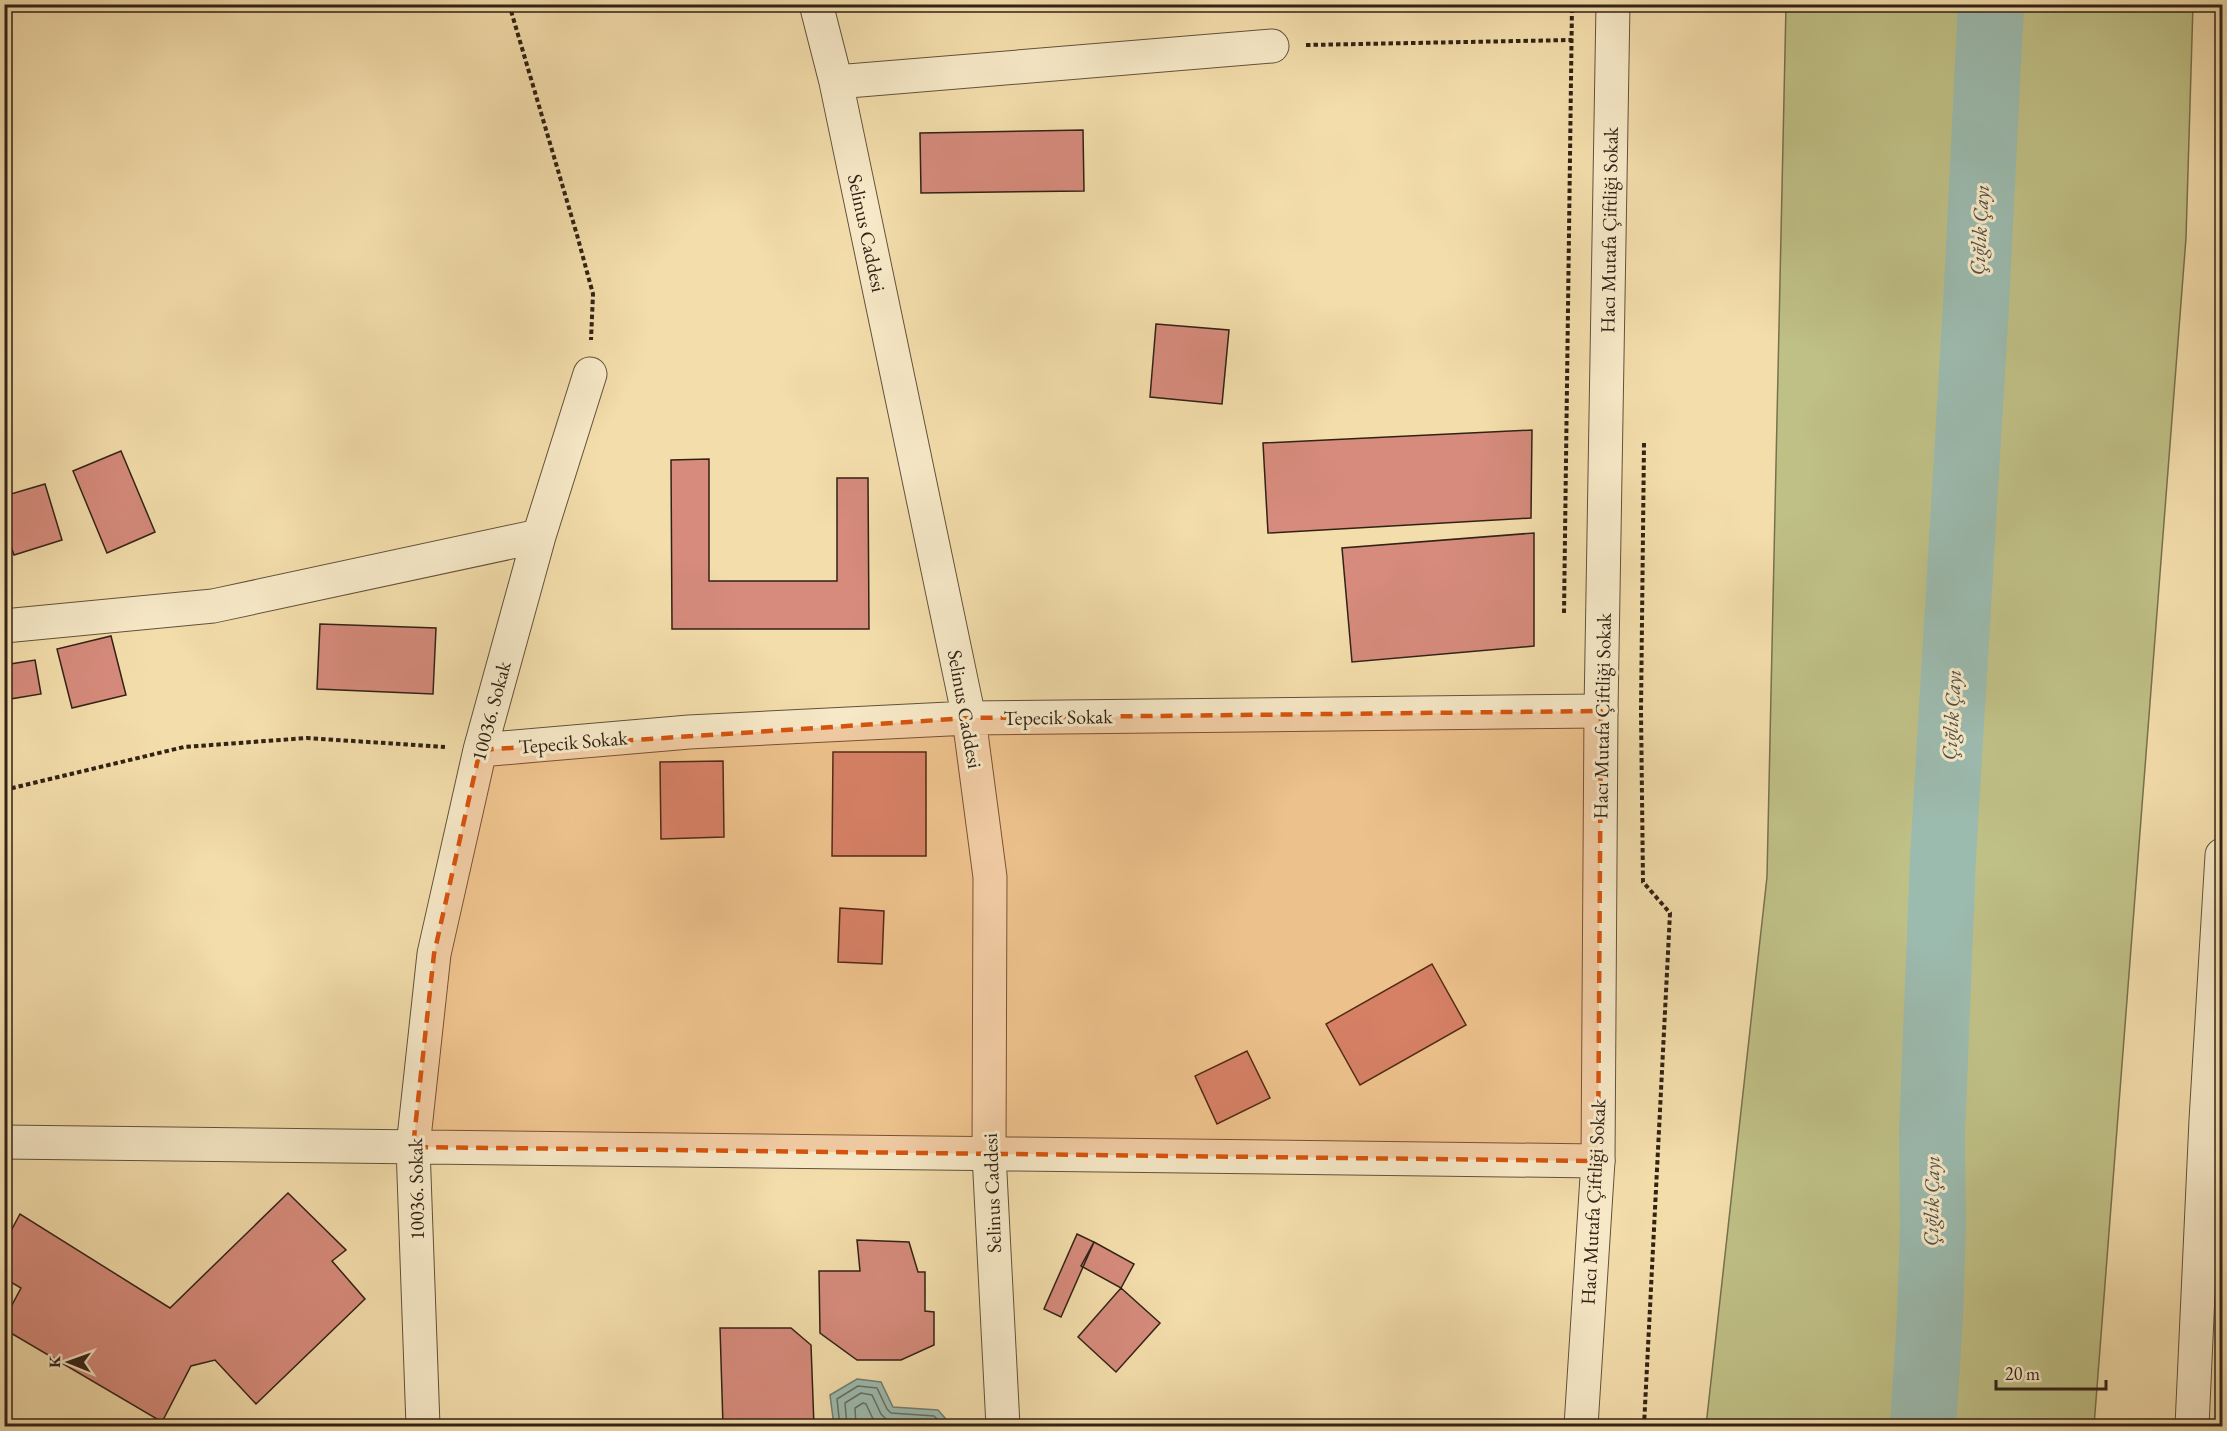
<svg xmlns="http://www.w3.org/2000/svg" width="2227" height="1431" font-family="'EB Garamond',serif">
  <rect width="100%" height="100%" fill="#f3ddab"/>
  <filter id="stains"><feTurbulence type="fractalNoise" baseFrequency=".00333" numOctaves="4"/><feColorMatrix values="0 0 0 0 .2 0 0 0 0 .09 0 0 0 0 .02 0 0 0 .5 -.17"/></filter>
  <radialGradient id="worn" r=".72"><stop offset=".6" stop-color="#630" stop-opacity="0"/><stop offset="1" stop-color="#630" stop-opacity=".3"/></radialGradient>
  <!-- green -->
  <path fill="#bfc086" stroke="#78714e" stroke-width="1.5" d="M1786 5H2193L2186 238 2094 1426H1706L1767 877Z"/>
  <!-- water -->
  <path fill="#9cbbaf" stroke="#717e72" stroke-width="1.5" d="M857 1379 881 1382 893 1407 938 1410 952 1426H834L830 1395Z"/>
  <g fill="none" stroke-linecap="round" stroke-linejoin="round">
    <!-- shore -->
    <path stroke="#666e62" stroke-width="1.5" d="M840 1426 837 1399 858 1386 877 1388 887 1409 891 1413 934 1416 944 1426
      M847 1426 845 1403 861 1393 872 1395 881 1414 887 1420 930 1424 934 1426
      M856 1426 855 1408 863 1403 866 1404 873 1419 881 1426"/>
    <!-- river -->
    <path stroke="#9cbbaf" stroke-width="66" d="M1923 1426 1930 1317 1933 1225 1932 1134 1943 858 1976 305 1991 4"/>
  </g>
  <!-- building -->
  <path fill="#d68b7c" stroke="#312216" stroke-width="1.5" d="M1083 130 1084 191 921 193 920 133Z
    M1156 324 1229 330 1222 404 1150 397Z
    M1532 430 1531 518 1268 533 1263 443Z
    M121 451 155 532 107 553 73 471Z
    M709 459V581H837V478H868L869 629H672L671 460Z
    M45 484 62 540 14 555 4 526V496Z
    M1534 533V646L1352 662 1342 548Z
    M320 624 436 628 433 694 317 689Z
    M111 636 126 695 72 708 57 649Z
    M35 660 41 694 4 700V665Z
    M833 752H926V856H832Z
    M723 761 724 837 661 839 660 762Z
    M840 908 884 911 882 964 838 962Z
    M1432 964 1466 1025 1360 1085 1326 1024Z
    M1247 1051 1270 1098 1217 1124 1195 1076Z
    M288 1193 346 1250 332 1261 365 1299 256 1404 215 1360 191 1366 162 1422 4 1329V1320L21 1288 4 1278V1244L20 1214 170 1308Z
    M1077 1234 1094 1242 1061 1317 1044 1309Z
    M857 1240 909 1242 918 1272H925V1311L934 1312V1345L901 1360H857L820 1333 819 1271H860Z
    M1094 1242 1134 1264 1121 1288 1081 1266Z
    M1121 1288 1160 1323 1116 1372 1078 1337Z
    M720 1328H791L811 1345 814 1426H723Z"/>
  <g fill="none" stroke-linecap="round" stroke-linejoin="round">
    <!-- minor casing -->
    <g stroke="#62513b" stroke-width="35">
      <path id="minor" d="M816 4 836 82 969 718 990 877 989 1154 1003 1426
        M836 82 1272 46
        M539 536 590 374
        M4 626 213 606 539 536 480 750 434 954 413 1147 423 1426
        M480 750 689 732 969 718 1601 711
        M4 1142 1598 1161
        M2192 1426 2206 1120 2222 855"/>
    </g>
    <!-- tertiary casing -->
    <g stroke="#62513b" stroke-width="35">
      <path id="tertiary" d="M1581 1426 1598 1161 1601 711 1613 4"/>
    </g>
    <!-- path -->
    <path stroke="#312216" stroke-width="4" stroke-dasharray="4.5 3" stroke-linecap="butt" d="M509 4 577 235 593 294 591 340
      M1306 45 1572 40
      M1644 443 1641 711 1643 882 1670 913 1644 1426
      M1564 613 1572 4
      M4 790 184 747 307 738 445 747"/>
    <!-- minor -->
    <use href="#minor" stroke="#f7e9c8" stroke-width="33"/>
    <!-- tertiary -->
    <use href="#tertiary" stroke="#f7e9c8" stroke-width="33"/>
  </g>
  <!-- marked area -->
  <path fill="#d6540d" fill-opacity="0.2" stroke="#d6540d" stroke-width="4.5" stroke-dasharray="12 8" stroke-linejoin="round" d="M1601 711 1598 1161 413 1147 434 954 480 750 969 718Z"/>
  <g text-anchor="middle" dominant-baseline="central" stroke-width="6" stroke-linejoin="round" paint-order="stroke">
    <!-- street labels -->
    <g font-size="20" fill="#312216" stroke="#f7e9c8">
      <text transform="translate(1609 230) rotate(-89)">Hacı Mutafa Çiftliği Sokak</text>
      <text transform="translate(867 233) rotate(78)">Selinus Caddesi</text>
      <text transform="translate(965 709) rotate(80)">Selinus Caddesi</text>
      <text transform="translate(491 711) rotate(-75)">10036. Sokak</text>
      <text transform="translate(1602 716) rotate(-89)">Hacı Mutafa Çiftliği Sokak</text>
      <text transform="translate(1058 717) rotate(-1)">Tepecik Sokak</text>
      <text transform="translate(573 742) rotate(-5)">Tepecik Sokak</text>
      <text transform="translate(416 1189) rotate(-91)">10036. Sokak</text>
      <text transform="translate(992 1193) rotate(-92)">Selinus Caddesi</text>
      <text transform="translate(1593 1202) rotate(-87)">Hacı Mutafa Çiftliği Sokak</text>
    </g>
    <!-- water labels -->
    <g font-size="21" font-style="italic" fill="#515044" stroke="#f7e9c8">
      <text transform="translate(1979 230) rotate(-87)">Çığlık Çayı</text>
      <text transform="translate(1951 715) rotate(-87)">Çığlık Çayı</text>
      <text transform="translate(1931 1201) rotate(-89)">Çığlık Çayı</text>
    </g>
  </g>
  <!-- margin -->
  <rect width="2227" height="1431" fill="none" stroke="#f3ddab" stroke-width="24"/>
  <rect x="6" y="6" width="2215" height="1419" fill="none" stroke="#312216" stroke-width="3"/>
  <rect x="12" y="12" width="2203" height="1407" fill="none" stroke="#312216" stroke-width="1.5"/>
  <!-- north arrow -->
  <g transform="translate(69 1362) rotate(271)" stroke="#f7e9c8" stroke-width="4.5" paint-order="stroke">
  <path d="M0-4.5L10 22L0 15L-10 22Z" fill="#312216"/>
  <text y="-9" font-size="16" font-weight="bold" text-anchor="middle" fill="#312216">K</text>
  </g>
  <!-- scale -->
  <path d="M1996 1380v9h110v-9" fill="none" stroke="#312216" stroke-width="3"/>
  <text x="2005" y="1380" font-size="18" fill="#312216" stroke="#f7e9c8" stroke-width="4.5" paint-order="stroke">20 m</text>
  <rect width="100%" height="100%" filter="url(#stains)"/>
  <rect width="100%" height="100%" fill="url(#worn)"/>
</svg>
